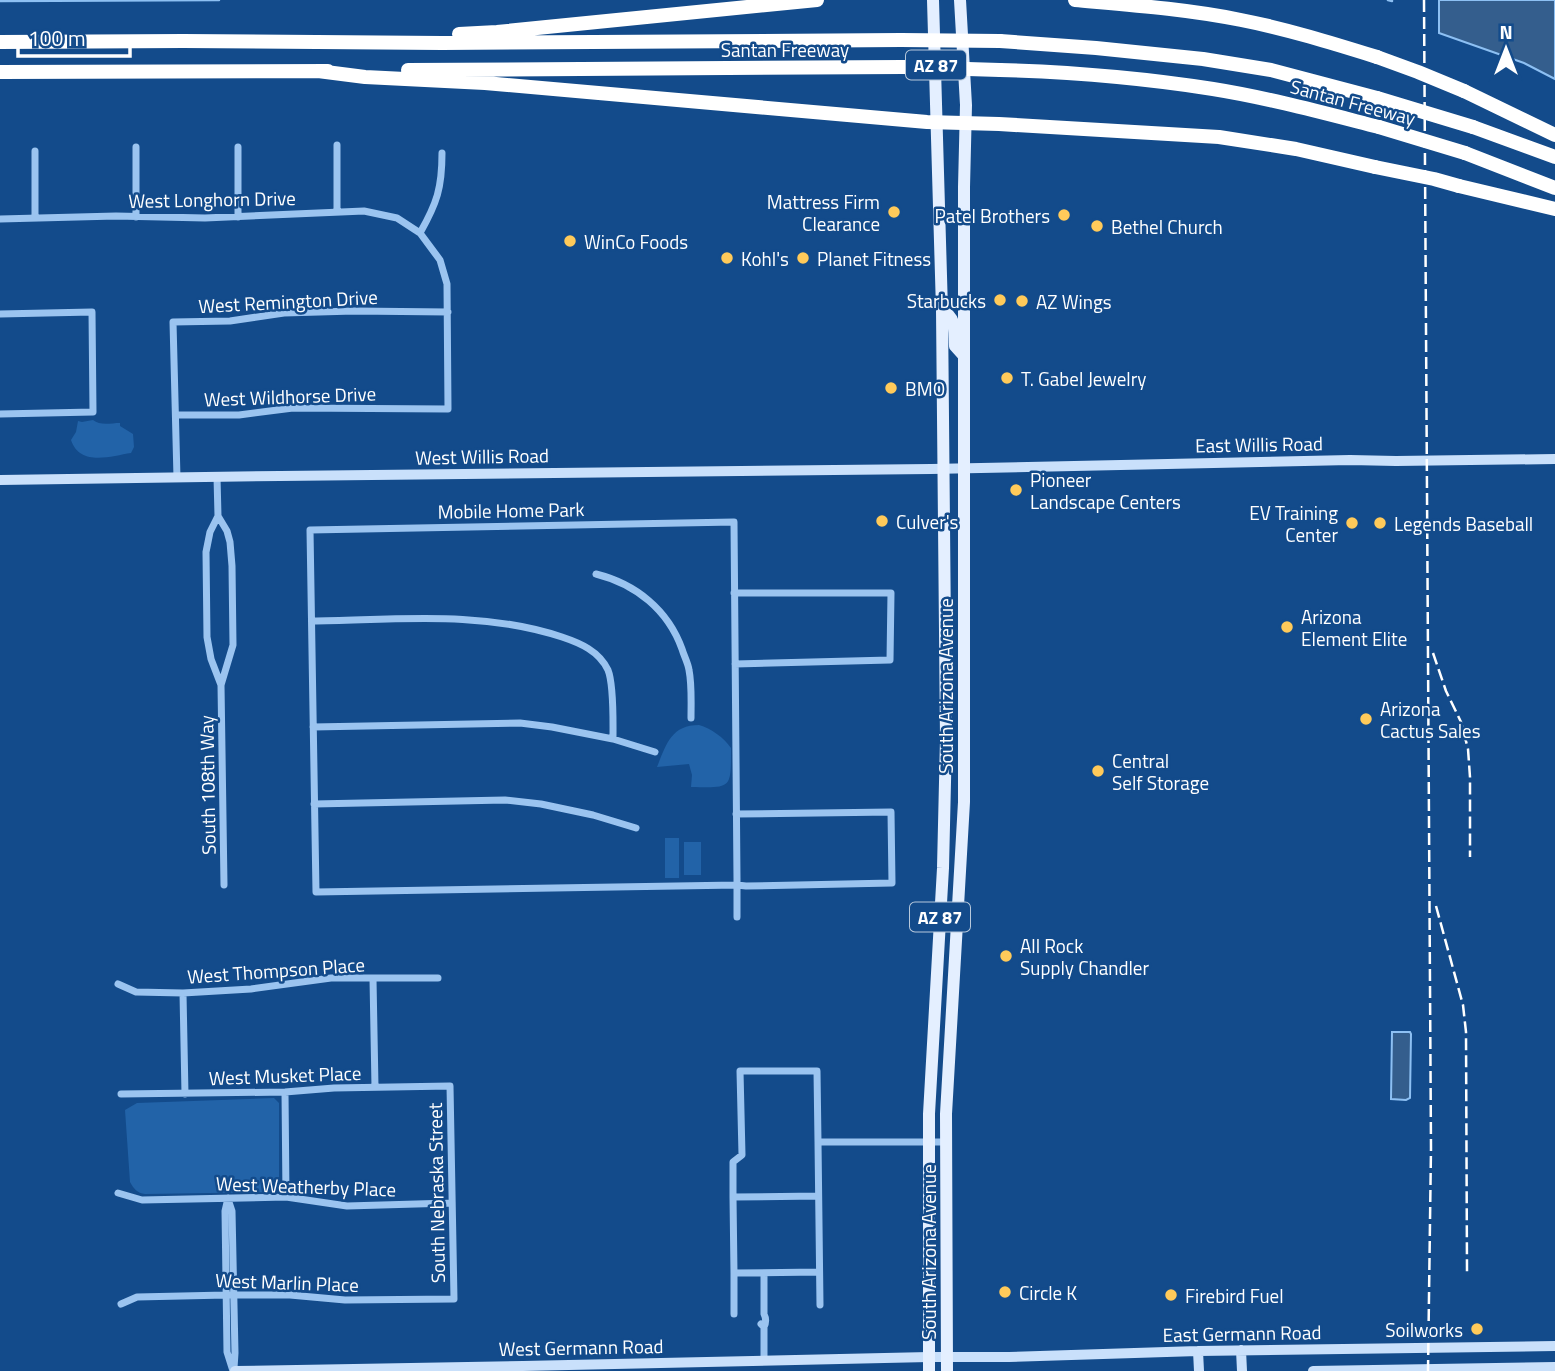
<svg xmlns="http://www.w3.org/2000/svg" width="1555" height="1371" font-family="'Titillium Web',sans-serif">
  <rect width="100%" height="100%" fill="#134b8b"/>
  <!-- green -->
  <path fill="#2263a8" d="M93 420C100 426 111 423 120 423V426L133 434 134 447 131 453C111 456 80 467 71 440L76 432 78 421 82 422Z
    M699 725C711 728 724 738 731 748 731 789 732 788 691 787L692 775 689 764 657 767C666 745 671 725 699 725Z
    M665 838H679V878H665Z
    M684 842H701V875H684Z
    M274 1098 279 1103V1188L275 1192 145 1194C137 1193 134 1189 130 1182L125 1110 137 1103Z"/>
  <!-- water -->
  <path fill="#345e8d" stroke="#8dc0f3" stroke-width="2" d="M1439 0H1555V79L1524 63 1439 33Z
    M1392 1032H1410L1411 1034 1410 1098 1406 1100 1391 1099Z"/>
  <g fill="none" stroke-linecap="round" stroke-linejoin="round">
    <!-- stream -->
    <path stroke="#8dc0f3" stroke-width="2.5" d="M1388 0 1392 1
      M0 1 219 0"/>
    <!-- street -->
    <path stroke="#9bc4f0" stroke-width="7" d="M337 145V212
      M136 147V217
      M35 151V218
      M238 217V147
      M0 219 116 216 205 218 364 211 397 218 420 233 440 260 447 284 448 409 293 408 239 415H176
      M420 233C437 203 442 188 442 153
      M0 314 92 312 93 412 0 414
      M217 477 218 516 210 532 206 552 207 637 211 659 221 685
      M177 478 173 322 230 321 284 313 354 311 448 312
      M218 516 227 531 230 542 232 566 233 645 221 685 224 885
      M596 574C636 584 668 610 682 649 684 656 688 663 689 670 692 685 691 703 691 718
      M734 593H891L890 660 735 664
      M312 621C396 620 481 610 562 637 580 643 599 651 608 670 614 685 613 722 613 739
      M313 727 520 723 552 727 613 739 655 752
      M314 804 505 800 541 804 593 815 636 828
      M736 814 891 812 892 883 746 886 737 885 316 892 310 530 734 522 737 878C737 891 737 904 737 917
      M373 979 375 1087
      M118 984 136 992 183 993 251 989 331 978H438
      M183 993 185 1094
      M285 1092 286 1197
      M121 1094 285 1092 334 1088 450 1086 454 1299 345 1300 290 1295H226L137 1297 121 1304
      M818 1142 817 1071H740L742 1155 733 1162V1197L818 1196
      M118 1193 142 1200 286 1197 347 1206 451 1203
      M733 1197 734 1273 819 1272
      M228 1198 225 1211 227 1352 233 1371
      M228 1199 232 1211 235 1353 234 1368
      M734 1273V1314
      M820 1305 818 1142H946
      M761 1324 764 1327V1361
      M764 1327C766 1323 766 1318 764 1314V1273"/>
    <!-- secondary -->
    <path stroke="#c9e0fb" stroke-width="10" d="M0 480 280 476 931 469 1350 460 1396 461 1555 459
      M1241 1350 1242 1371
      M1198 1351 1199 1371
      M235 1371 523 1366 929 1357H1009L1198 1351 1555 1346
      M1313 1371 1555 1367"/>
    <!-- primary -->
    <path stroke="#e4efff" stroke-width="12" d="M942 310C957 318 954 331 955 346L964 356
      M929 1371V1114L943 868 946 739 942 310 933 0
      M947 1371 946 1114 964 802V187L966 105 960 0"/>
    <!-- highway -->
    <path stroke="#fff" stroke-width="14" d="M1075 0C1131 5 1186 9 1241 20 1287 29 1332 43 1377 57
      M459 34 497 32 817 0
      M1000 41 1096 48 1203 59 1271 70 1377 98
      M0 42 183 41 442 43 901 40
      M408 70 903 67
      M1000 70C1071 72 1143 78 1213 89 1269 98 1324 113 1379 127
      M318 71 365 77 485 83 927 122 999 124 1219 137 1296 149 1375 167
      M0 72 328 71
      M1464 91 1555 135
      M1473 127 1555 157
      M1465 153 1555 188
      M1459 186 1555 209"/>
    <!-- rail -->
    <path stroke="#fff" stroke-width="2.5" stroke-dasharray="12 5" stroke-linecap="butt" d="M1424 0 1431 1148 1428 1371
      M1433 653 1446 691 1461 722 1468 749 1470 777V857
      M1436 906 1463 1005 1466 1032 1467 1273"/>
    <!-- highway-bridge -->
    <path stroke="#fff" stroke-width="14" d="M901 40 1000 41
      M1377 57 1418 72 1464 91
      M903 67 1000 70
      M1377 98 1473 127
      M1379 127 1465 153
      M1375 167 1434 179 1459 186"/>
  </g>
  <!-- markers -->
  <g fill="#ffca5a" stroke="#134b8b" stroke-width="2.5">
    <circle cx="894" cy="212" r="7"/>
    <circle cx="1064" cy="215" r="7"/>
    <circle cx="1097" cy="226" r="7"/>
    <circle cx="570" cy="241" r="7"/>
    <circle cx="727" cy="258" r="7"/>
    <circle cx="803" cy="258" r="7"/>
    <circle cx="1000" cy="300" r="7"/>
    <circle cx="1022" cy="301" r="7"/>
    <circle cx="1007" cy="378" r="7"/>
    <circle cx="891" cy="388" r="7"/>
    <circle cx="1016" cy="490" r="7"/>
    <circle cx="882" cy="521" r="7"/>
    <circle cx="1352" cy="523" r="7"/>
    <circle cx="1380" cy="523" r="7"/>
    <circle cx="1287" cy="627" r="7"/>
    <circle cx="1366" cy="719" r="7"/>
    <circle cx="1098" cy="771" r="7"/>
    <circle cx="1006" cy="956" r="7"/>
    <circle cx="1005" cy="1292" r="7"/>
    <circle cx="1171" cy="1295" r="7"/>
    <circle cx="1477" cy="1329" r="7"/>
  </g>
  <g text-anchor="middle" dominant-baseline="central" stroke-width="5" stroke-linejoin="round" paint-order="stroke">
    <!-- shield labels -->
    <g fill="#134b8b" stroke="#b8c9dc" stroke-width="2">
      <rect x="906" y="50.5" width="60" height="29" rx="5"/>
      <rect x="910" y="902.5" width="60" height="29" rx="5"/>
    </g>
    <g font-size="18" font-weight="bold" fill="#fff">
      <text x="936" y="65">AZ 87</text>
      <text x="940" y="917">AZ 87</text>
    </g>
    <!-- street labels -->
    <g font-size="19" fill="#fff" stroke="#134b8b">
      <text x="785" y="49">Santan Freeway</text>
      <text transform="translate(1353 102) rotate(15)">Santan Freeway</text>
      <text transform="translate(212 199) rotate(-1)">West Longhorn Drive</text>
      <text transform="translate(288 301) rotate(-3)">West Remington Drive</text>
      <text transform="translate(290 396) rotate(-2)">West Wildhorse Drive</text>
      <text transform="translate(1259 444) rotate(-1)">East Willis Road</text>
      <text transform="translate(482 456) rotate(-1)">West Willis Road</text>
      <text transform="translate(511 510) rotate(-1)">Mobile Home Park</text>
      <text transform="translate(945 686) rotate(-90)">South Arizona Avenue</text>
      <text transform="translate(207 785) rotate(-91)">South 108th Way</text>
      <text transform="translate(276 970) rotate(-4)">West Thompson Place</text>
      <text transform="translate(285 1075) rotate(-2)">West Musket Place</text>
      <text transform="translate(306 1186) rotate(2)">West Weatherby Place</text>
      <text transform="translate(436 1193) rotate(-91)">South Nebraska Street</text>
      <text transform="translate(928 1252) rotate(-90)">South Arizona Avenue</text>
      <text transform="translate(287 1282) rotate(2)">West Marlin Place</text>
      <text transform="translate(1242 1333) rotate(-1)">East Germann Road</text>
      <text transform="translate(581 1347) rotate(-1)">West Germann Road</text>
    </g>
    <!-- poi labels -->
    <g font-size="19" fill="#fff" stroke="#134b8b" text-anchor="start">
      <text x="880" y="201" text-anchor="end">Mattress Firm<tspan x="880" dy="22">Clearance</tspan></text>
      <text x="1050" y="215" text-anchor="end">Patel Brothers</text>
      <text x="1111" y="226">Bethel Church</text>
      <text x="584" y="241">WinCo Foods</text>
      <text x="741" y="258">Kohl's</text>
      <text x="817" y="258">Planet Fitness</text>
      <text x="986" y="300" text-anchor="end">Starbucks</text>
      <text x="1036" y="301">AZ Wings</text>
      <text x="1021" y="378">T. Gabel Jewelry</text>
      <text x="905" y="388">BMO</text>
      <text x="1030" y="479">Pioneer<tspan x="1030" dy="22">Landscape Centers</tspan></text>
      <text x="1338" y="512" text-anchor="end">EV Training<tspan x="1338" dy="22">Center</tspan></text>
      <text x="896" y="521">Culver's</text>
      <text x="1394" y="523">Legends Baseball</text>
      <text x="1301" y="616">Arizona<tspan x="1301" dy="22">Element Elite</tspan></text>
      <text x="1380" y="708">Arizona<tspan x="1380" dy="22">Cactus Sales</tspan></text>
      <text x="1112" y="760">Central<tspan x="1112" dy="22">Self Storage</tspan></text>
      <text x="1020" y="945">All Rock<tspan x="1020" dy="22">Supply Chandler</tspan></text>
      <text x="1019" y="1292">Circle K</text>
      <text x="1185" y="1295">Firebird Fuel</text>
      <text x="1463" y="1329" text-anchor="end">Soilworks</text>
    </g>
  </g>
  <!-- north arrow -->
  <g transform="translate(1506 49)" stroke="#134b8b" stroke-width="5" paint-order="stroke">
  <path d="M0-5L12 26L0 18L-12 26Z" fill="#ffffff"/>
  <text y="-10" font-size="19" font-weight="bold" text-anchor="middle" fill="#ffffff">N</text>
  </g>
  <!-- scale -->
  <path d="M18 46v10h112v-10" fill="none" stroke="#ffffff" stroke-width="3.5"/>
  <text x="28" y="46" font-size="21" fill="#ffffff" stroke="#134b8b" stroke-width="5" paint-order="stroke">100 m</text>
</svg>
